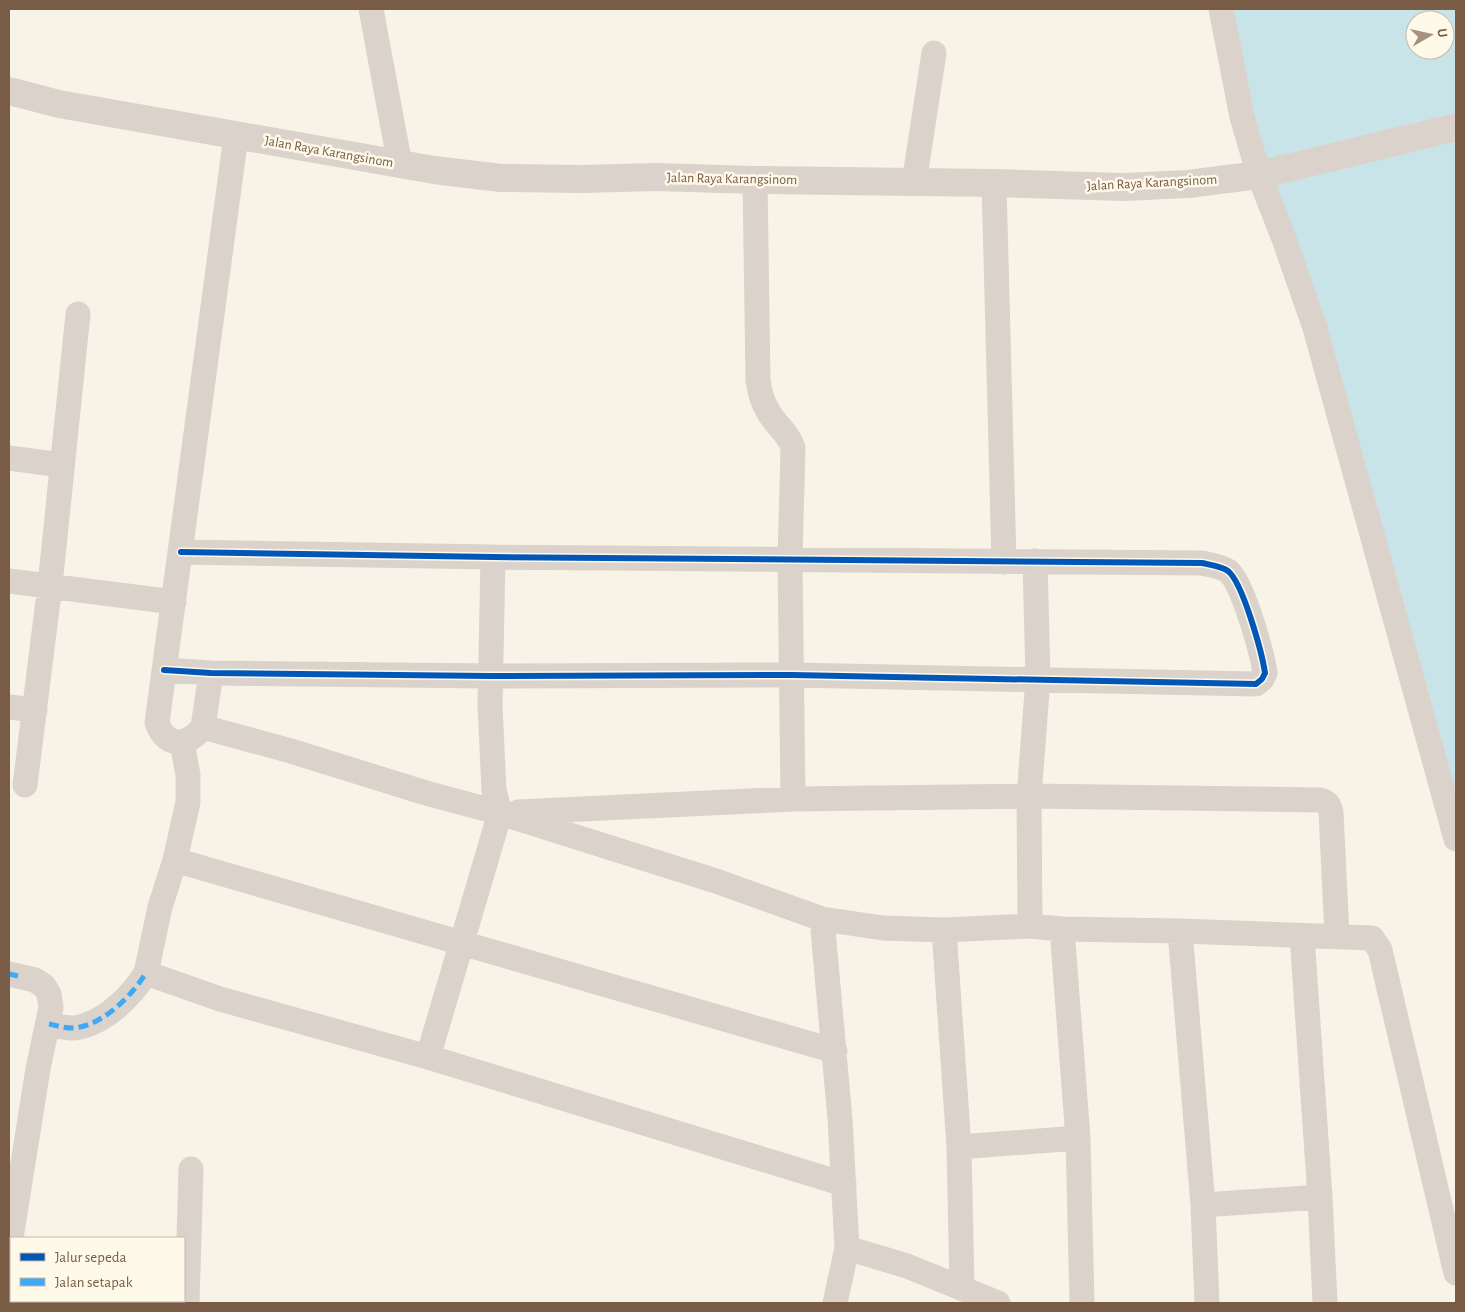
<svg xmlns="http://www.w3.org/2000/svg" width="1465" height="1312" font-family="'Alegreya Sans',sans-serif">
  <rect width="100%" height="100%" fill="#f8f3e7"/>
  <!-- water -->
  <path fill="#c8e4e8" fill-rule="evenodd" d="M1221 9H1456V839ZM1415 20H1445V50H1415Z"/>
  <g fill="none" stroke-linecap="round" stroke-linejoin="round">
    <!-- street -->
    <path stroke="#dbd3cb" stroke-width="25" d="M371 9 400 165
      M1221 9 1242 117 1259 175 1284 239 1315 328 1456 839
      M236 136 157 723C167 749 188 746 203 727L291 751 426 793 500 813 716 881 822 919 883 928 944 930 1030 926 1062 929 1180 931 1372 938 1380 950 1456 1273
      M755 180 758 380C760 392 762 402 769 413 777 426 789 434 793 448L790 559 793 799
      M914 183 934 53
      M994 183 1004 562
      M9 458 62 465
      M9 581 174 602
      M164 670 211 673 491 676 792 675 1256 684 1262 679 1265 673C1262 653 1243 583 1228 571 1221 566 1210 565 1202 563L493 557 181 552
      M9 707 35 710
      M203 727 211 673
      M182 742 188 775V802L175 860 160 907 146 973 220 999 428 1057 844 1184
      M25 785 50 585 78 314
      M518 812 793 799 1029 796 1320 800C1327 801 1329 805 1331 812L1337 936
      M175 860 835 1051
      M822 919 840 1119 847 1248 835 1303
      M1030 926 1029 796 1038 679 1035 561
      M1062 929 1078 1138 1082 1303
      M944 930 959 1147 962 1288
      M1180 931 1203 1205 1207 1303
      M1302 936 1320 1197 1325 1303
      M9 974 35 980 44 986 49 994 51 1007 38 1069 11 1238
      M49 1024C59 1026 70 1030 80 1027 107 1021 132 995 146 973
      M428 1057 500 813 494 790 490 706 493 557
      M959 1147 1078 1138
      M1203 1205 1320 1197
      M847 1248 907 1266 998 1303
      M9 1270 11 1278
      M77 1301 88 1303
      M187 1303 191 1169"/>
    <!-- secondary -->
    <path stroke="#dbd3cb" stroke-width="28" d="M9 91 59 104 434 170 501 178 582 179 656 177 755 180 994 183 1124 187 1188 184 1259 175 1456 127"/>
    <!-- quiet -->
    <path stroke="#3fa9f5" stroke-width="5" stroke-dasharray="10 5" stroke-linecap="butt" d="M9 974 18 976
      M49 1024C59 1026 70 1030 80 1027 107 1021 132 995 146 973"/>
    <!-- cycleway casing -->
    <g stroke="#fff9ea" stroke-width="9">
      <path id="cycleway" d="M164 670 211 673 491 676 792 675 1256 684 1262 679 1265 673C1262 653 1243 583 1228 571 1221 566 1210 565 1202 563L493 557 181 552"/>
    </g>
    <!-- cycleway -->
    <use href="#cycleway" stroke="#0057b8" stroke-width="6"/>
  </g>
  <g text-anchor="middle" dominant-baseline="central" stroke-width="5" stroke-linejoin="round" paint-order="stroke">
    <!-- street labels -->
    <g font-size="14" fill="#785c46" stroke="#fff9ea">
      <text transform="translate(329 152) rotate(10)">Jalan Raya Karangsinom</text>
      <text transform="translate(732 179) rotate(1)">Jalan Raya Karangsinom</text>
      <text transform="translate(1152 183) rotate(-3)">Jalan Raya Karangsinom</text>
    </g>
  </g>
  <!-- border -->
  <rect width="1465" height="1312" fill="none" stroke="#785c46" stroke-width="20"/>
  <!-- legend -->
  <rect x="10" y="1237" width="175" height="65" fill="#fff9ea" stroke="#c9baa8"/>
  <rect x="20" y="1253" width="25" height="8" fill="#0057b8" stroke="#c9baa8"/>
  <text x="55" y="1262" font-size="15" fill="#785c46">Jalur sepeda</text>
  <rect x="20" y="1278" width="25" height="8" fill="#3fa9f5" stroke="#c9baa8"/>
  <text x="55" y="1287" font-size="15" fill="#785c46">Jalan setapak</text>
  <!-- north arrow -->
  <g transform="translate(1430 35) rotate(81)"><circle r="24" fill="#fff9ea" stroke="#c9baa8"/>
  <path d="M0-4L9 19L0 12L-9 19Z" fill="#a5917e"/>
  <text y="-8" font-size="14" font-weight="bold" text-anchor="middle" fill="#785c46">U</text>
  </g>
</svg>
